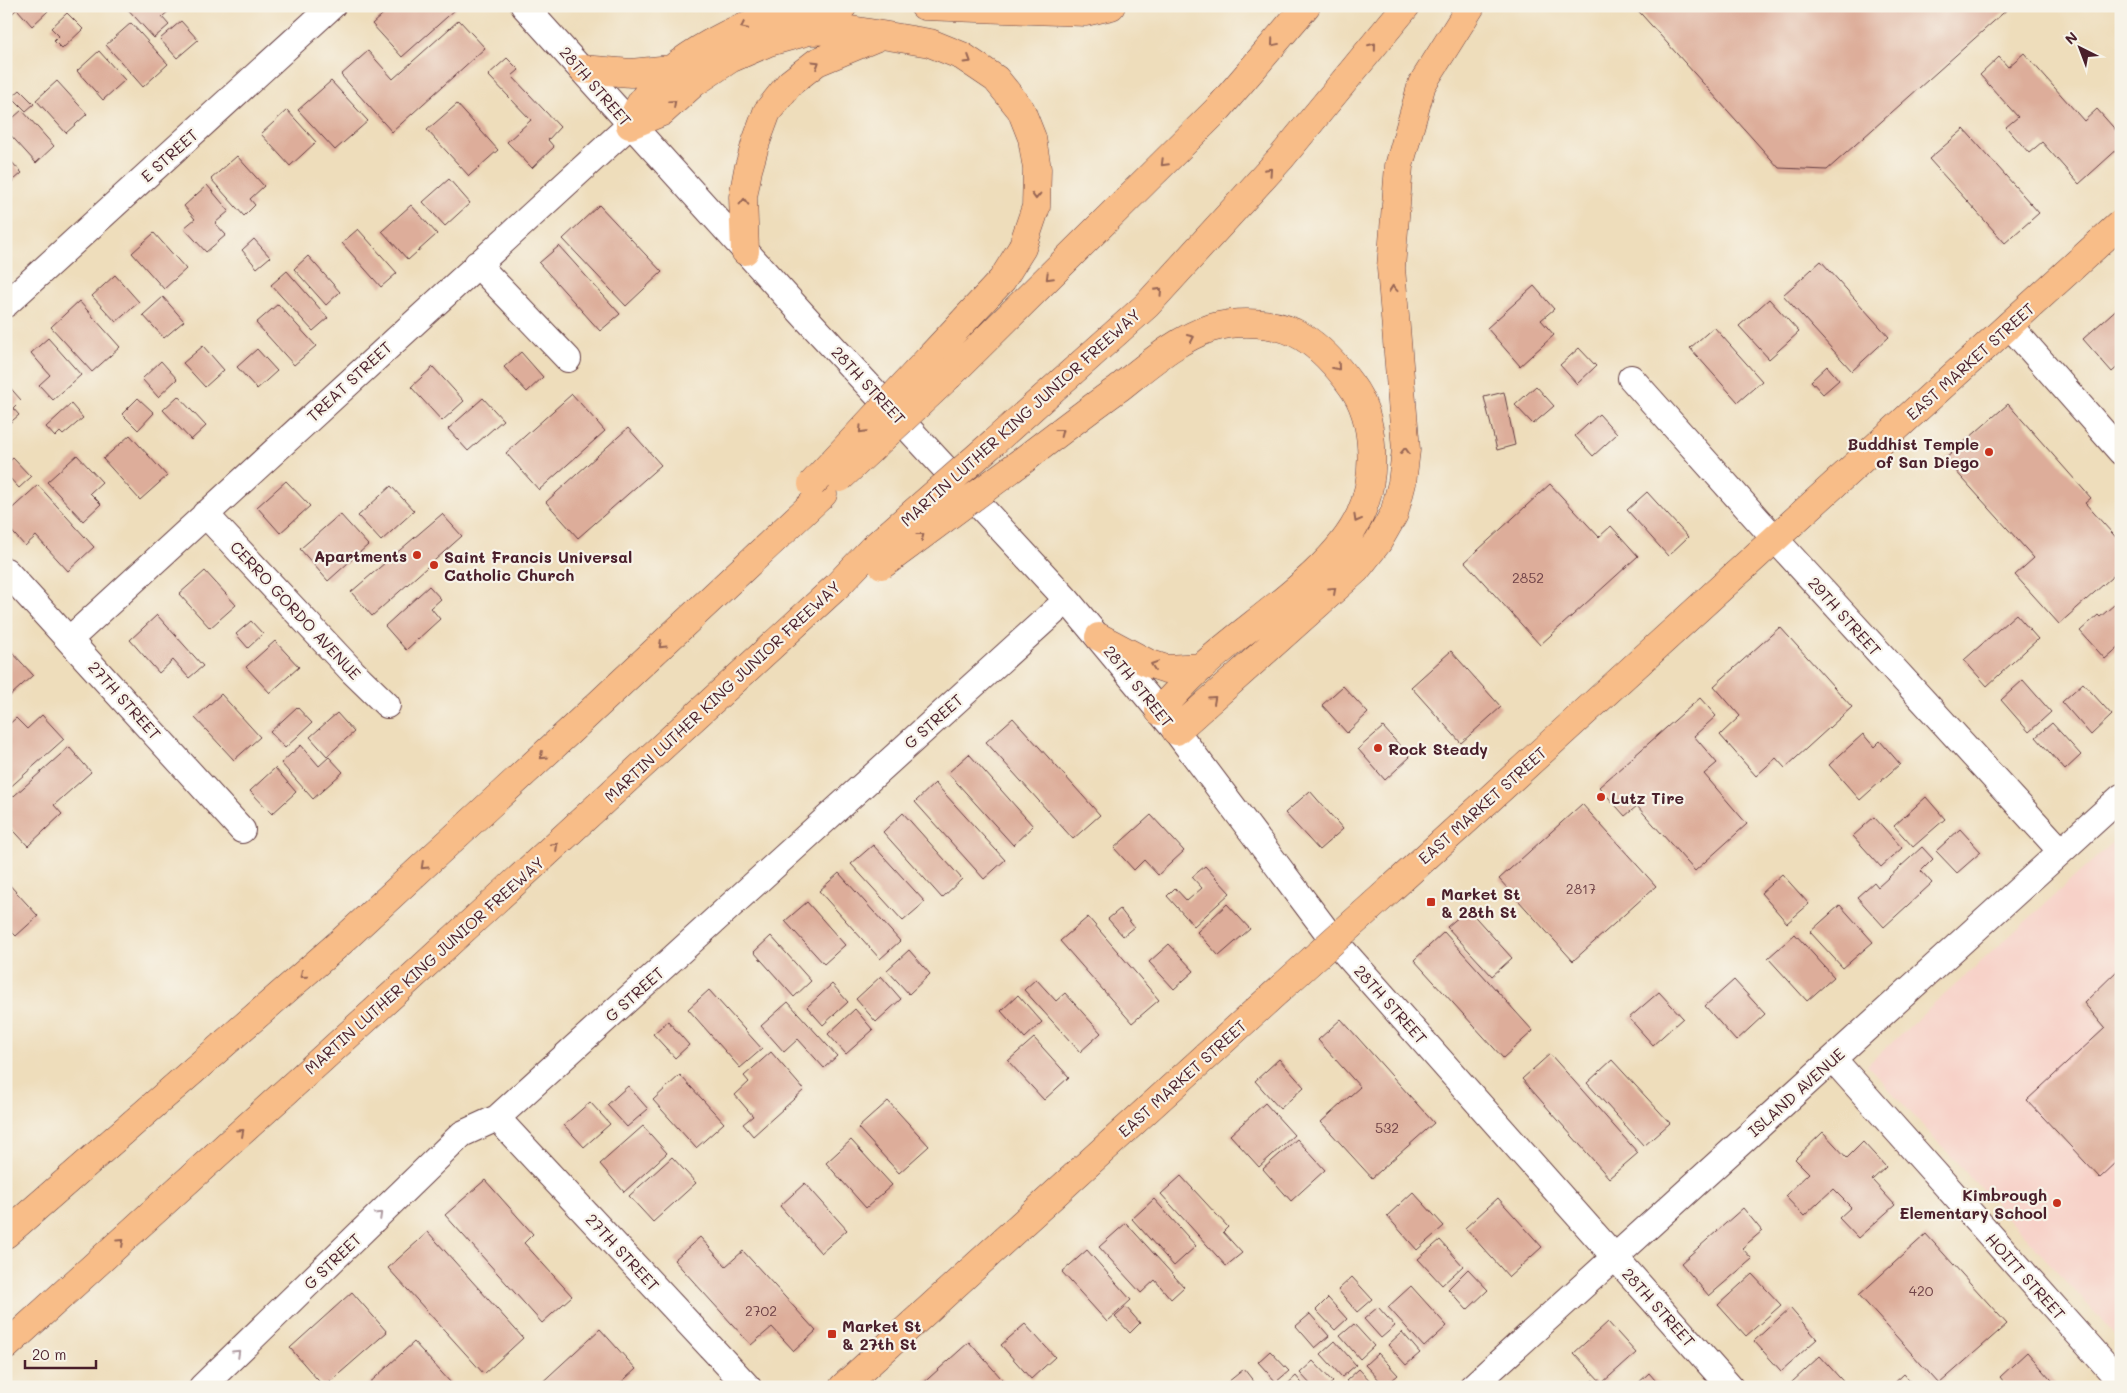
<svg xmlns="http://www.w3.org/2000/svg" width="2127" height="1393" font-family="Mali,sans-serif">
  <rect width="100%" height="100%" fill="#f7f3e8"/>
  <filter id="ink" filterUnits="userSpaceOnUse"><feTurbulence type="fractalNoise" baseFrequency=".02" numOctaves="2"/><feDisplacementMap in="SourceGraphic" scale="10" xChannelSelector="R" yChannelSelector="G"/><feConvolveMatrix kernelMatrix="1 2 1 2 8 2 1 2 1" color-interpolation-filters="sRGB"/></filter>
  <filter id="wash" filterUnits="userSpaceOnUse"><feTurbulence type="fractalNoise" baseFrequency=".0096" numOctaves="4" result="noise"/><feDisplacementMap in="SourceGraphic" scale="20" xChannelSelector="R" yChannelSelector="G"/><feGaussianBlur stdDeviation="1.12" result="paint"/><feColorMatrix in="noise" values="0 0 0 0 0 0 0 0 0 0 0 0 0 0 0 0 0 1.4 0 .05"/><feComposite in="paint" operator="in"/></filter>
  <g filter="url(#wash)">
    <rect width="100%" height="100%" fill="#edb"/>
    <!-- built -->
    <path fill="#f7d1c8" d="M2121 835V1341L1867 1065Z"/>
    <g id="blocks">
      <!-- building -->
      <path fill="#ddad9a" d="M6 6H44L48 11 32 26 17 9 6 19Z
        M125 6H171L172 8 162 17 169 25 154 38Z
        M392 6H454L456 9 402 57 372 24Z
        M1634 6H2011L1827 170 1779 168Z
        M67 13 83 29 62 49 54 41 59 36 51 28Z
        M459 20 485 48 392 132 341 75 368 51 393 79Z
        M181 21 198 40 177 58 160 39Z
        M131 23 168 64 143 87 106 45Z
        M99 51 125 80 103 100 77 71Z
        M2024 53 2084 121 2097 109 2121 136V146L2079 184 2042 142 2029 153 2006 127 2018 117 1980 75 1999 57 2008 67Z
        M507 58 519 70 512 76 560 127 548 140 554 147 532 168 507 142 531 120 488 75Z
        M57 81 87 114 66 133 36 100Z
        M331 81 368 121 335 150 298 110Z
        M20 90 34 104 26 111 12 97Z
        M457 104 498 150 469 176 427 130Z
        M22 110 54 146 36 163 6 130V124Z
        M287 110 316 142 290 166 261 134Z
        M1964 129 2039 213 2005 243 1929 159Z
        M6 156 22 173 6 187Z
        M237 156 264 186 250 199 255 205 244 216 211 179Z
        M449 179 470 203 445 226 423 202Z
        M207 185 229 211 215 223 226 235 206 252 184 228 195 219 184 206Z
        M411 205 437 234 408 260 382 231Z
        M599 205 662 272 626 306 563 239Z
        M358 229 397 273 381 287 342 243Z
        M154 233 186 269 164 289 132 253Z
        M254 239 270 257 257 268 242 250Z
        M559 246 620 314 600 331 539 263Z
        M308 256 340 292 326 305 294 269Z
        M1821 261 1889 337 1852 371 1783 295Z
        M287 271 328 318 313 331 271 285Z
        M115 275 139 302 116 322 92 296Z
        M1534 286 1554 309 1541 320 1554 335 1520 366 1487 328Z
        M163 297 184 321 164 338 143 315Z
        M1769 299 1799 332 1769 359 1739 326Z
        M79 301 120 347 92 372 51 327Z
        M278 304 316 346 294 365 256 323Z
        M2121 305V364L2112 372 2083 339Z
        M1714 327 1762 381 1738 402 1690 348Z
        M48 338 81 375 53 400 39 385 50 375 31 353Z
        M203 346 224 370 205 387 183 363Z
        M1579 348 1596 366 1577 384 1560 365Z
        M257 349 277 371 257 389 237 367Z
        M521 352 543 377 527 392 504 367Z
        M161 361 177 379 158 397 142 379Z
        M1827 366 1839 380 1823 394 1811 381Z
        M433 367 464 401 442 421 411 387Z
        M6 383 21 400 13 408 19 415 6 426Z
        M1536 386 1554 406 1533 424 1515 405Z
        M1504 392 1515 445 1497 450 1484 397Z
        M572 394 605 431 539 490 506 453Z
        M178 396 206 426 191 440 163 410Z
        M138 398 154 413 138 430 122 414Z
        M483 398 503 420 468 451 448 429Z
        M71 404 83 418 63 435 60 432 55 437 46 427Z
        M2008 404 2091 498 2085 503 2121 543V569L2059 624 2015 575 2034 558 1945 459Z
        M1599 414 1617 434 1593 456 1575 436Z
        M628 428 661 465 578 538 546 502Z
        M130 435 167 476 140 500 103 459Z
        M77 455 102 482 90 493 101 504 83 521 47 482Z
        M13 458 31 477 19 488 6 474V464Z
        M286 481 310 506 280 533 257 507Z
        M1550 484 1599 537 1611 526 1638 556 1540 645 1465 562Z
        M38 485 94 547 68 571 36 536 25 546 6 525V514Z
        M391 486 414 511 381 541 358 516Z
        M1647 492 1688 537 1668 556 1627 510Z
        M340 514 368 545 328 581 300 549Z
        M442 514 462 536 372 616 351 592Z
        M205 571 236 605 210 628 179 594Z
        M429 586 441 599 431 608 440 619 406 650 385 626Z
        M2121 599V645L2105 659 2080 631 2098 615 2100 617Z
        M2016 614 2038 639 1987 686 1964 660Z
        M157 615 203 666 189 678 173 660 159 673 130 640Z
        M251 621 263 634 248 648 236 634Z
        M1780 627 1852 707 1785 768 1776 758 1756 776 1720 735 1740 716 1714 686Z
        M275 641 299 667 270 693 246 667Z
        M11 651 33 675 10 696 6 693V656Z
        M1451 651 1501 707 1461 743 1411 687Z
        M2023 680 2051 712 2029 732 2001 700Z
        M2083 683 2112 715 2091 735 2062 702Z
        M1343 686 1368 713 1347 733 1322 705Z
        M221 694 260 737 234 760 195 718Z
        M1700 698 1716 716 1694 736 1717 763 1704 774 1747 824 1695 871 1637 806 1625 816 1599 787Z
        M297 707 312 723 285 748 270 732Z
        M337 713 354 732 327 756 310 737Z
        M42 715 64 739 6 791V727L16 718 27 729Z
        M1013 718 1100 815 1073 839 986 742Z
        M2052 723 2081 755 2065 770 2036 737Z
        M1383 727 1410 757 1385 780 1358 749Z
        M1863 734 1874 747 1880 741 1900 764 1860 800 1829 765Z
        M301 745 319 766 329 757 343 772 313 799 281 763Z
        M69 747 91 772 54 805 62 814 28 846 6 822V803Z
        M969 754 1033 826 1013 845 948 773Z
        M275 768 296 792 272 814 250 791Z
        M935 783 1005 860 984 879 915 802Z
        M1310 791 1343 829 1319 850 1285 813Z
        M1926 797 1945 819 1913 847 1894 826Z
        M1582 804 1656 886 1573 961 1499 879Z
        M903 813 962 879 942 898 883 832Z
        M1151 815 1184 851 1158 875 1144 860 1134 870 1114 848Z
        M1874 817 1902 848 1881 867 1853 836Z
        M1960 829 1981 852 1957 873 1936 851Z
        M873 845 925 902 903 921 851 864Z
        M1922 847 1933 859 1921 871 1932 883 1884 927 1857 897 1874 882 1878 887Z
        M1205 866 1230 893 1194 926 1167 896 1175 888 1187 901 1202 888 1192 877Z
        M839 873 900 941 880 959 819 891Z
        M1782 874 1809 904 1787 923 1761 893Z
        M6 881 38 916 16 936 6 926Z
        M807 902 845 945 824 964 785 921Z
        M1227 904 1250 929 1219 956 1197 932Z
        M1840 905 1873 942 1843 968 1810 932Z
        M1120 909 1134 927 1123 936 1108 919Z
        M1468 909 1512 958 1492 976 1447 927Z
        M1088 917 1159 1000 1132 1023 1060 941Z
        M1444 932 1533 1031 1503 1058 1414 960Z
        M1795 934 1834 977 1807 1001 1768 958Z
        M771 936 811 981 794 997 754 952Z
        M1169 944 1194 971 1174 989 1149 962Z
        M909 950 930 974 909 994 887 970Z
        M2121 967V1165L2118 1161 2100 1178 2027 1100 2105 1028 2084 1003Z
        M881 976 901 999 876 1022 856 999Z
        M1036 979 1056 1001 1065 993 1101 1033 1080 1052 1024 990Z
        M1734 980 1765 1014 1736 1041 1705 1006Z
        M832 984 848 1002 823 1025 807 1007Z
        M709 990 762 1049 740 1068 688 1009Z
        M1659 992 1683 1018 1653 1045 1629 1018Z
        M1018 995 1042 1022 1025 1038 1001 1011Z
        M788 1002 837 1056 824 1068 798 1039 784 1052 761 1026Z
        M855 1009 873 1030 846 1054 828 1034Z
        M1341 1019 1434 1123 1372 1178 1321 1122 1360 1087 1318 1040Z
        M668 1021 689 1045 675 1058 653 1034Z
        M1034 1038 1069 1077 1044 1100 1008 1061Z
        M771 1052 804 1090 753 1136 743 1124 753 1116 735 1095 749 1082 744 1076Z
        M1550 1054 1638 1153 1609 1178 1522 1079Z
        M1279 1059 1304 1087 1280 1109 1255 1081Z
        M1612 1060 1670 1123 1644 1146 1587 1083Z
        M680 1075 724 1123 696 1148 653 1100Z
        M628 1086 648 1109 627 1127 607 1105Z
        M888 1101 929 1146 899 1173 858 1128Z
        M590 1102 610 1124 584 1147 564 1125Z
        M1265 1103 1294 1135 1259 1167 1230 1135Z
        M643 1126 667 1153 624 1192 600 1164Z
        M1823 1132 1847 1158 1863 1142 1886 1167 1872 1180 1895 1205 1858 1238 1839 1218 1851 1207 1833 1189 1804 1216 1785 1196 1809 1173 1795 1159Z
        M1297 1139 1325 1170 1291 1201 1263 1169Z
        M851 1140 892 1185 866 1208 826 1163Z
        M672 1157 696 1183 653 1222 629 1196Z
        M1181 1176 1228 1227 1223 1232 1242 1253 1226 1266 1161 1194Z
        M485 1180 533 1234 524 1243 572 1296 542 1323 445 1215Z
        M805 1183 847 1230 821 1253 780 1206Z
        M1413 1192 1444 1226 1417 1250 1387 1216Z
        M1498 1198 1542 1247 1509 1277 1465 1228Z
        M1154 1199 1196 1246 1174 1266 1132 1219Z
        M1743 1208 1762 1231 1742 1248 1752 1259 1709 1296 1681 1263Z
        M1126 1223 1184 1287 1171 1299 1155 1280 1141 1293 1099 1247Z
        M428 1232 523 1338 484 1374 388 1268Z
        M1926 1234 2007 1324 1939 1384 1859 1295Z
        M700 1237 726 1266 743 1251 816 1331 794 1351 772 1327 751 1345 674 1260Z
        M1440 1240 1463 1266 1442 1285 1418 1259Z
        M1087 1250 1131 1300 1107 1322 1062 1272Z
        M1468 1269 1488 1290 1467 1310 1448 1289Z
        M1752 1274 1781 1305 1746 1336 1718 1305Z
        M1352 1277 1372 1299 1357 1312 1338 1290Z
        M1411 1286 1447 1326 1424 1347 1388 1307Z
        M352 1292 387 1332 324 1387 290 1348Z
        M1328 1298 1347 1319 1335 1330 1316 1310Z
        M1126 1307 1140 1323 1130 1333 1115 1317Z
        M1378 1307 1395 1326 1381 1338 1364 1319Z
        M1790 1308 1817 1339 1781 1371 1754 1341Z
        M1310 1314 1329 1336 1315 1348 1296 1326Z
        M1608 1322 1636 1353 1602 1383 1574 1353Z
        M1025 1324 1055 1357 1031 1379 1001 1345Z
        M1354 1324 1374 1346 1360 1359 1340 1336Z
        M600 1329 636 1369 616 1387H537Z
        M1402 1332 1420 1353 1406 1365 1388 1345Z
        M1335 1341 1356 1365 1342 1377 1321 1354Z
        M414 1342 451 1383 447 1387H365Z
        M969 1342 1009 1387H919Z
        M1270 1351 1289 1371 1276 1382 1258 1362Z
        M2027 1352 2058 1387H2008L2000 1377Z
        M1378 1353 1398 1375 1385 1386 1365 1365Z
        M1820 1356 1848 1387H1794L1791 1383Z
        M1313 1361 1333 1382 1327 1387H1313L1300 1373Z
        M1244 1369 1258 1387H1232L1228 1382Z
        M1359 1369 1376 1387H1352L1346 1381Z
        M1649 1373 1661 1387H1634Z
        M1904 1374 1916 1387H1890Z
        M1296 1376 1305 1387H1284Z
        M1593 1380 1599 1387H1585Z"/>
    </g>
  </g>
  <g filter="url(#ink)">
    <use href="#blocks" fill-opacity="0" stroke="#633c41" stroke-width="1"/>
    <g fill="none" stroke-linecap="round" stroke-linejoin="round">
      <!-- minor casing -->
      <g stroke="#633c41" stroke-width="28">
        <path id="minor" d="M524 6 807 319 1067 600 1176 731 1331 937 1730 1387
          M477 264 568 359
          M6 304 332 6
          M2009 325 2121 452
          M1631 378 1775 539 2061 851
          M205 514 353 672 387 705
          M6 571 242 830
          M70 639 630 125
          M1833 1059 2121 1382
          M497 1118 748 1387
          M202 1387 462 1134 497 1118 1067 600
          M1472 1387 2121 797"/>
      </g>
      <!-- major casing -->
      <g stroke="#633c41" stroke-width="29">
        <path id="major" d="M1392 888 2121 223
          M843 1387 1281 988"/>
      </g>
      <!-- highway casing -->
      <g stroke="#633c41" stroke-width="29">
        <path id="highway" d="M924 6 1085 12 1111 6
          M582 69 631 73 671 69
          M630 125 662 112 694 83 730 59 769 42 809 31 851 30 882 35
          M630 125C634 116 638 106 644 98 673 57 745 20 794 11 810 8 827 8 843 6
          M745 251 743 197 748 170 756 142 767 112 790 83 817 62 882 35 930 43 962 56 996 79 1021 110 1032 138 1037 169 1036 207 1022 248 1002 280 931 356
          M950 375 1219 108 1306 6
          M994 442 1147 305 1281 158 1406 6
          M1021 462C1053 437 1086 412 1119 388 1147 366 1177 339 1211 328 1239 320 1277 321 1303 337 1322 349 1338 367 1351 385 1376 418 1377 478 1360 515 1334 572 1249 623 1202 667 1187 680 1173 696 1159 711
          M1099 637 1148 663 1166 669 1202 667
          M1176 731 1356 570 1378 542 1394 514 1402 483 1406 450 1391 268 1399 166 1422 84 1471 6
          M6 1234 342 941 572 729 823 494
          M6 1346 399 989 836 587 872 549"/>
      </g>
      <!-- minor -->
      <use href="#minor" stroke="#fff" stroke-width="26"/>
      <!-- major -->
      <use href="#major" stroke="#f8bd88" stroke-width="28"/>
      <!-- highway -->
      <use href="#highway" stroke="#f8bd88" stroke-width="28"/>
      <!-- major-bridge casing -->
      <g stroke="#633c41" stroke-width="29" stroke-linecap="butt">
        <path id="major-bridge" d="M1281 988 1392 888"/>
      </g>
      <!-- highway-bridge casing -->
      <g stroke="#633c41" stroke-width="29" stroke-linecap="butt">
        <path id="highway-bridge" d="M840 478 950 375
          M812 484 931 356
          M872 549 994 442
          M882 565 1021 462"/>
      </g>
      <!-- major-bridge -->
      <use href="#major-bridge" stroke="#f8bd88" stroke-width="28"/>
      <!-- highway-bridge -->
      <use href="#highway-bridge" stroke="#f8bd88" stroke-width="28"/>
    </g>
    <!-- one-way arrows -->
    <defs><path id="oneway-chevron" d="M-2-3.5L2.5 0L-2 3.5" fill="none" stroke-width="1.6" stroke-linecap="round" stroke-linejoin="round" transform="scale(1.25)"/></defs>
    <g stroke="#986655">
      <use href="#oneway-chevron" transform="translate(744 26) rotate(154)"/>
      <use href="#oneway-chevron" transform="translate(1274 43) rotate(130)"/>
      <use href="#oneway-chevron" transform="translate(1373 46) rotate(-51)"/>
      <use href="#oneway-chevron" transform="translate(968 60) rotate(32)"/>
      <use href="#oneway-chevron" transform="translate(816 64) rotate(-32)"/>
      <use href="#oneway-chevron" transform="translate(673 103) rotate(-42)"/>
      <use href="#oneway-chevron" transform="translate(1164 163) rotate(135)"/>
      <use href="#oneway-chevron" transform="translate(1269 171) rotate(-47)"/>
      <use href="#oneway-chevron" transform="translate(1036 196) rotate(91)"/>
      <use href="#oneway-chevron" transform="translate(744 202) rotate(-89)"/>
      <use href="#oneway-chevron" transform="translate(1049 277) rotate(135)"/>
      <use href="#oneway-chevron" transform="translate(1393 289) rotate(-95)"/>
      <use href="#oneway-chevron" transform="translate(1159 291) rotate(-47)"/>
      <use href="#oneway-chevron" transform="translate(1191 338) rotate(-25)"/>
      <use href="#oneway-chevron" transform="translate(1337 367) rotate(50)"/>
      <use href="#oneway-chevron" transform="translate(862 430) rotate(133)"/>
      <use href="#oneway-chevron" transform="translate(1060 432) rotate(-37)"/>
      <use href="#oneway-chevron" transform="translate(1405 451) rotate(-88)"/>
      <use href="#oneway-chevron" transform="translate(1357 519) rotate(119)"/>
      <use href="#oneway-chevron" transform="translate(921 536) rotate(-37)"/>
      <use href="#oneway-chevron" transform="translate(1333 590) rotate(-42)"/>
      <use href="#oneway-chevron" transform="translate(662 645) rotate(137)"/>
      <use href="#oneway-chevron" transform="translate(1154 665) rotate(-161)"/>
      <use href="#oneway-chevron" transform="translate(1213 699) rotate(-42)"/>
      <use href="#oneway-chevron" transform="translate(543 756) rotate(137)"/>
      <use href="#oneway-chevron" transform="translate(555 846) rotate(-43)"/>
      <use href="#oneway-chevron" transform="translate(424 866) rotate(137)"/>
      <use href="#oneway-chevron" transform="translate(303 975) rotate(139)"/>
      <use href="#oneway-chevron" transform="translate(241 1132) rotate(-42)"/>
      <use href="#oneway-chevron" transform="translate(121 1242) rotate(-42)"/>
    </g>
    <g stroke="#ae9aa0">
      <use href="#oneway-chevron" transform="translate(379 1215) rotate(-44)"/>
      <use href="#oneway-chevron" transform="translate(237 1353) rotate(-44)"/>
    </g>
  </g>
  <!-- markers -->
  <g fill="#c8321e" stroke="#f7f3e8" stroke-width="2">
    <circle cx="1989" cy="452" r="5"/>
    <circle cx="417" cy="555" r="5"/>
    <circle cx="434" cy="565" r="5"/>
    <circle cx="1378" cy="748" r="5"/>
    <circle cx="1601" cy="797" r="5"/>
    <rect x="1426" y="897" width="10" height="10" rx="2.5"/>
    <circle cx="2057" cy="1203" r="5"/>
    <rect x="827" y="1329" width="10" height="10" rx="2.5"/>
  </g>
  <g text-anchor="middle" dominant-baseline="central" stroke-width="4.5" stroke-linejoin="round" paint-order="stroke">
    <!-- number labels -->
    <g font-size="14" fill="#6f4247">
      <text x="1528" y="577">2852</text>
      <text x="1581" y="888">2817</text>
      <text x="1387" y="1127">532</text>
      <text x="1921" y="1290">420</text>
      <text x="761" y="1310">2702</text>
    </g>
    <!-- street labels -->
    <g font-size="16" fill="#4a1f2b" stroke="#f7f3e8">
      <text transform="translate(596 86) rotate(49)">28TH STREET</text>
      <text transform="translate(169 155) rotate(-42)">E STREET</text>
      <text transform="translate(1970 361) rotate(-42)">EAST MARKET STREET</text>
      <text transform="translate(349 381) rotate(-43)">TREAT STREET</text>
      <text transform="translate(869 385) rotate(47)">28TH STREET</text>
      <text transform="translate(1020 417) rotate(-42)">MARTIN LUTHER KING JUNIOR FREEWAY</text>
      <text transform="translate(296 610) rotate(47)">CERRO GORDO AVENUE</text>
      <text transform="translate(1845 616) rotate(48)">29TH STREET</text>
      <text transform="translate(1139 686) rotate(51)">28TH STREET</text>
      <text transform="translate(722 691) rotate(-43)">MARTIN LUTHER KING JUNIOR FREEWAY</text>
      <text transform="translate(125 700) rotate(48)">27TH STREET</text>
      <text transform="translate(933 721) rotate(-42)">G STREET</text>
      <text transform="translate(1482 805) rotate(-42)">EAST MARKET STREET</text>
      <text transform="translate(424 965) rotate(-42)">MARTIN LUTHER KING JUNIOR FREEWAY</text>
      <text transform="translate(634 994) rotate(-42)">G STREET</text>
      <text transform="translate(1391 1004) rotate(48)">28TH STREET</text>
      <text transform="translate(1182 1078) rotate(-42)">EAST MARKET STREET</text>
      <text transform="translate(1796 1092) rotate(-42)">ISLAND AVENUE</text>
      <text transform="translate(623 1252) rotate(47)">27TH STREET</text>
      <text transform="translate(332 1261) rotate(-44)">G STREET</text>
      <text transform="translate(2026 1276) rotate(48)">HOITT STREET</text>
      <text transform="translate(1659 1307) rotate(48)">28TH STREET</text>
    </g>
    <!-- poi labels -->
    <g font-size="16" font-weight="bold" fill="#4a1f2b" stroke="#f7f3e8" text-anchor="start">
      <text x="1979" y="443" text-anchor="end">Buddhist Temple<tspan x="1979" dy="18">of San Diego</tspan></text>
      <text x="407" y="555" text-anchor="end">Apartments</text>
      <text x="444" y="556">Saint Francis Universal<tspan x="444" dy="18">Catholic Church</tspan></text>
      <text x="1388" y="748">Rock Steady</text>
      <text x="1611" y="797">Lutz Tire</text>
      <text x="1441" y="893">Market St<tspan x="1441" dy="18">&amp; 28th St</tspan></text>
      <text x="2047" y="1194" text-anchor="end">Kimbrough<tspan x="2047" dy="18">Elementary School</tspan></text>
      <text x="842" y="1325">Market St<tspan x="842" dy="18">&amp; 27th St</tspan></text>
    </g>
  </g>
  <!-- margin -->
  <rect width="2127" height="1393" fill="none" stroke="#f7f3e8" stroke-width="25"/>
  <!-- north arrow -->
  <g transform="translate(2080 48) rotate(318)" stroke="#f7f3e8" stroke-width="4" paint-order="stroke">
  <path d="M0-4L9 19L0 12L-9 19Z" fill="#4a1f2b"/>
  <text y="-8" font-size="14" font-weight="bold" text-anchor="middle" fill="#4a1f2b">N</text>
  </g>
  <!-- scale -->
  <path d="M25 1360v8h71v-8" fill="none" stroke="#4a1f2b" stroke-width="2.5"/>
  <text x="32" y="1360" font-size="15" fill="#4a1f2b" stroke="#f7f3e8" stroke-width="4" paint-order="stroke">20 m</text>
</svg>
